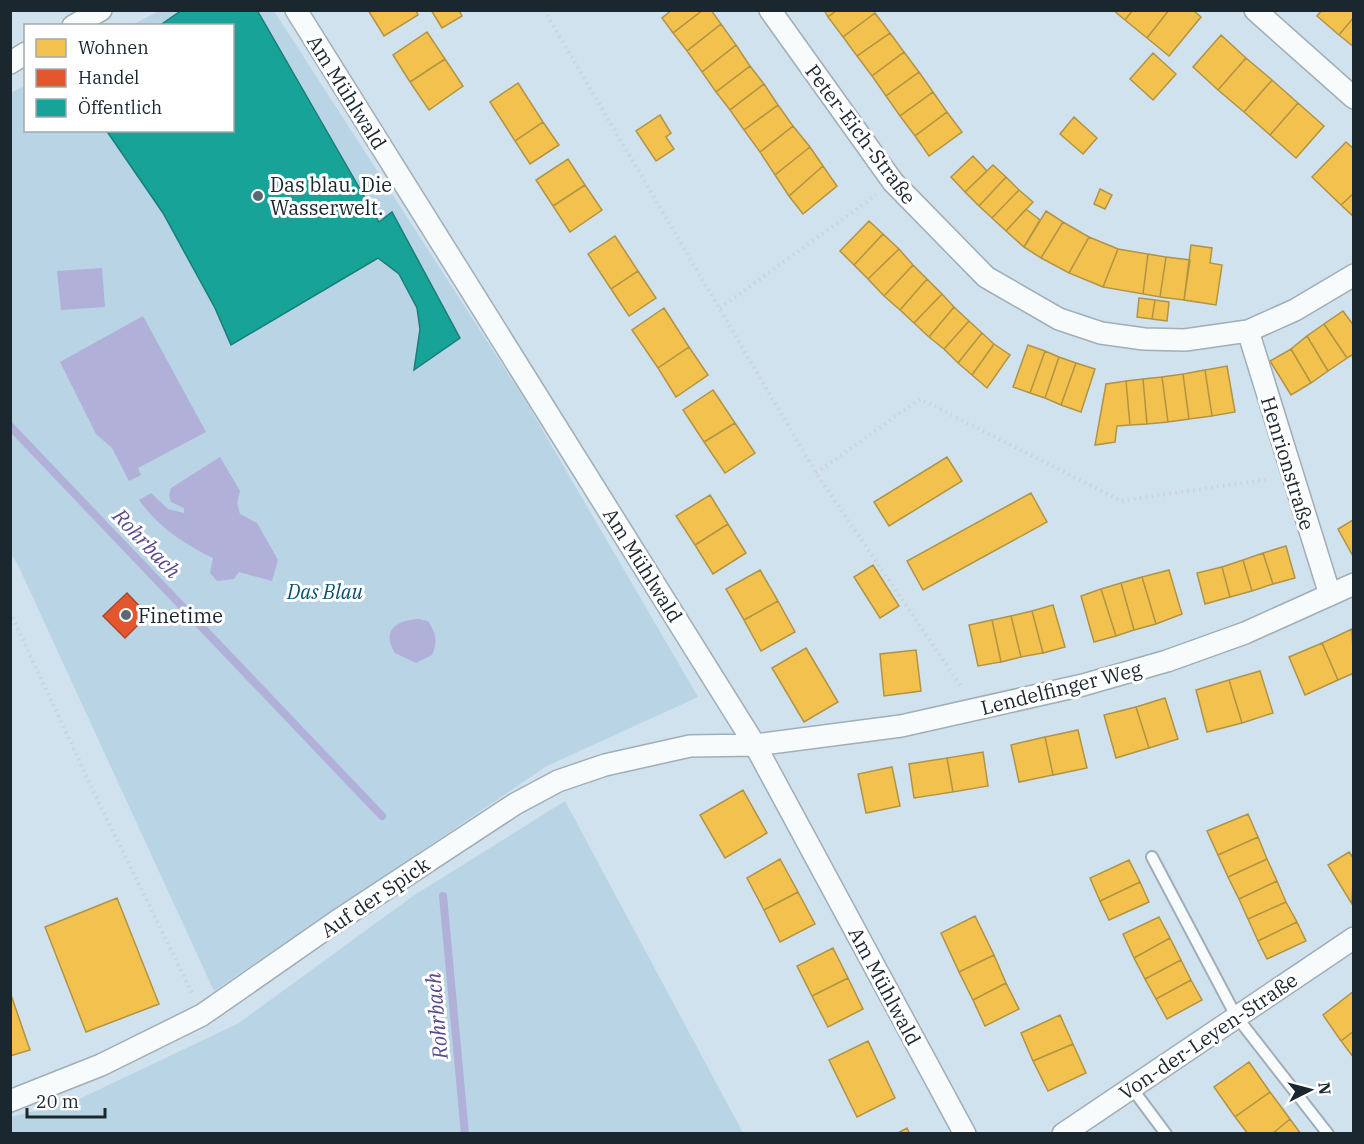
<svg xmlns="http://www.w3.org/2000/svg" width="1364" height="1144" font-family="'IBM Plex Serif',serif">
  <rect width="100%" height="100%" fill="#d0e2ed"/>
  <!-- green -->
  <path fill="#b9d4e4" d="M159 11H274L525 400 698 697 547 766 214 991 18 565 11 554 10 93 25 86 26 130H232V26L132 25Z
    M565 801 743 1133H11V1117L75 1101 239 1023 413 896Z"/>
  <!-- water -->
  <path fill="#b0b0d9" d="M102 268 105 307 61 310 57 271Z
    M143 316 206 432 138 468 141 475 129 481 112 448 96 434 60 362Z
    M220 457 240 491 237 503 240 514 257 523 278 560 272 581 239 572 234 579 217 581 210 573 213 558C184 544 158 527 139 500L151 493 168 509 184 513V508L171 502 169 495 171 488Z
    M419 619 428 621C436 634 438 641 432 655L416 663 395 653C381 631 396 620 419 619Z"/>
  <!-- homes -->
  <path fill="#f2c14e" stroke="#b19345" stroke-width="1.5" d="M368 10H416L418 15 384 36Z
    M431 10H459L462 16 442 28Z
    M672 10H703L673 33 662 18Z
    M703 10H711L721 24 687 51 673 33Z
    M824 10H837L828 17Z
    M837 10H874L875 13 843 37 828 17Z
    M1113 10H1133L1125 20Z
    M1133 10H1169L1147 38 1125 20Z
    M1169 10H1193L1201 17 1169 56 1147 38Z
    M1322 10H1354V17L1339 35 1317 16Z
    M875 13 890 33 857 56 843 37Z
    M1354 17V47L1339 35Z
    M721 24 736 45 702 72 687 51Z
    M427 32 445 59 410 82 393 55Z
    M890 33 904 52 872 76 857 56Z
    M1221 35 1246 58 1218 90 1193 67Z
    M736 45 750 66 716 92 702 72Z
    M904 52 919 72 886 96 872 76Z
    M1153 53 1176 74 1153 100 1130 79Z
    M1246 58 1272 80 1244 112 1218 90Z
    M445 59 463 86 429 110 410 82Z
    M750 66 764 84 730 110 716 92Z
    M919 72 933 92 900 116 886 96Z
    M1272 80 1298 103 1270 135 1244 112Z
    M518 83 543 122 515 141 490 102Z
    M764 84 778 105 744 130 730 110Z
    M933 92 947 112 915 136 900 116Z
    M1298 103 1324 126 1296 158 1270 135Z
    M778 105 793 126 760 152 744 130Z
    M947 112 962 132 929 156 915 136Z
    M660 115 671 133 666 137 674 149 656 161 636 131Z
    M1074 117 1097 138 1083 154 1060 134Z
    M543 122 559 145 530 164 515 141Z
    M793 126 810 147 775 175 760 152Z
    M1346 142 1354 149V193L1341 205 1312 177Z
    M810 147 823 166 789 196 775 175Z
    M973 156 987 171 965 192 951 177Z
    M568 159 585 185 553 206 536 180Z
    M993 165 1006 177 979 206 965 192Z
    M823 166 837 186 803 214 789 196Z
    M1006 177 1019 190 992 218 979 206Z
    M585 185 602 210 570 232 553 206Z
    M1100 189 1112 195 1105 209 1094 204Z
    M1019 190 1033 202 1006 231 992 218Z
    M1354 193V217L1341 205Z
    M1026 209 1040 220 1024 247 1006 231Z
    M1046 211 1063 222 1041 258 1024 247Z
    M869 221 883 234 854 265 840 251Z
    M1063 222 1089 237 1069 273 1041 258Z
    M883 234 899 249 868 279 854 265Z
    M615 236 638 271 611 289 588 254Z
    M1089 237 1118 249 1103 287 1069 273Z
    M1191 245 1212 248 1210 263 1222 265 1216 305 1184 300Z
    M899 249 913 265 884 296 868 279Z
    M1118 249 1148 254 1143 294 1103 287Z
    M1148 254 1166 257 1160 297 1143 294Z
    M1166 257 1190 260 1184 300 1160 297Z
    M913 265 927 279 900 310 884 296Z
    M638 271 656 298 629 316 611 289Z
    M927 279 942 294 914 323 900 310Z
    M942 294 954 307 929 337 914 323Z
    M1139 298 1155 300 1152 319 1137 317Z
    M1155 300 1169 302 1167 321 1152 319Z
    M954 307 969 321 944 349 929 337Z
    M664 308 689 347 658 368 632 330Z
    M1343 311 1354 326V354L1347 358 1324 324Z
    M969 321 982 333 958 363 944 349Z
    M1324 324 1347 358 1328 371 1307 336Z
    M982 333 994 344 972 375 958 363Z
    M1307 336 1328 371 1311 383 1291 349Z
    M994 344 1010 355 987 388 972 375Z
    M1028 345 1045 351 1030 393 1013 387Z
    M689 347 708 375 676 397 658 368Z
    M1291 349 1311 383 1291 395 1270 361Z
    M1045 351 1059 357 1045 398 1030 393Z
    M1059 357 1076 363 1061 405 1045 398Z
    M1076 363 1095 369 1081 412 1061 405Z
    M1227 366 1235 412 1212 416 1205 370Z
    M1205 370 1212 416 1189 419 1183 374Z
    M1183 374 1189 419 1168 422 1162 377Z
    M1162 377 1168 422 1147 424 1143 379Z
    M1143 379 1147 424 1130 425 1126 381Z
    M1126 381 1130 425 1117 426 1115 442 1095 445 1106 384Z
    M713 390 735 423 704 442 683 410Z
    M735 423 755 453 725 473 704 442Z
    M947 457 962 481 889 526 874 502Z
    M1031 493 1047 522 923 590 907 561Z
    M710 495 728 524 695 545 676 516Z
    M1353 520 1354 521V558L1338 529Z
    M728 524 746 553 713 574 695 545Z
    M1286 546 1295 578 1273 584 1263 553Z
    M1263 553 1273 584 1252 591 1243 560Z
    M1243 560 1252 591 1230 597 1222 567Z
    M873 565 899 606 880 618 854 577Z
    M1222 567 1230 597 1205 604 1197 573Z
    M760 570 778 601 744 620 726 589Z
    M1169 570 1182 614 1156 624 1142 577Z
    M1142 577 1156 624 1134 630 1121 583Z
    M1121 583 1134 630 1116 636 1101 589Z
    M1101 589 1116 636 1094 642 1081 596Z
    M778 601 795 632 761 651 744 620Z
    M1053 605 1065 647 1043 653 1032 611Z
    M1032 611 1043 653 1021 657 1011 616Z
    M1011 616 1021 657 1001 662 992 620Z
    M992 620 1001 662 978 666 969 625Z
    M1352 629 1354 673 1338 680 1322 643Z
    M1322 643 1338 680 1305 695 1289 657Z
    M806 648 838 702 804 722 772 668Z
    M916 650 921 691 884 696 880 654Z
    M1260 671 1273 713 1242 723 1229 680Z
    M1229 680 1242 723 1207 732 1196 690Z
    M1165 698 1178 739 1149 748 1136 707Z
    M1136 707 1149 748 1116 758 1104 715Z
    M1078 730 1087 768 1053 775 1045 737Z
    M1045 737 1053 775 1019 782 1011 745Z
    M983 752 988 786 953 792 947 758Z
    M947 758 953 792 914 798 909 764Z
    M892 767 900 806 866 813 858 774Z
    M743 790 767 833 725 858 700 815Z
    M1248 814 1258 837 1218 855 1207 831Z
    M1258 837 1267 859 1228 877 1218 855Z
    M1349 852 1354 859 1352 904 1328 865Z
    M780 859 798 892 764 910 747 878Z
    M1267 859 1277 881 1239 899 1228 877Z
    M1129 860 1140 882 1100 901 1090 878Z
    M1277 881 1286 902 1248 919 1239 899Z
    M1140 882 1149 902 1109 920 1100 901Z
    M798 892 815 924 780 942 764 910Z
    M117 898 159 1004 86 1032 45 927Z
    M1286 902 1297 922 1258 941 1248 919Z
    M975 916 994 955 959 972 941 933Z
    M1159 917 1170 938 1134 958 1123 934Z
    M1297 922 1306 941 1267 959 1258 941Z
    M1170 938 1181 960 1145 979 1134 958Z
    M833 948 848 978 812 996 797 966Z
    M994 955 1006 983 973 1000 959 972Z
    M1181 960 1191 980 1156 999 1145 979Z
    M848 978 863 1009 828 1027 812 996Z
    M1191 980 1202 1000 1167 1019 1156 999Z
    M1006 983 1019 1009 985 1026 973 1000Z
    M1354 991V1031L1341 1041 1323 1015Z
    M10 992 30 1050 10 1056Z
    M1060 1015 1073 1044 1033 1061 1021 1033Z
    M1354 1031V1058L1341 1041Z
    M868 1041 895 1098 857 1117 829 1060Z
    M1073 1044 1086 1073 1048 1091 1033 1061Z
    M1249 1062 1270 1092 1235 1117 1214 1087Z
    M1270 1092 1290 1119 1272 1134H1248L1235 1117Z
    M1290 1119 1301 1134H1272Z
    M907 1128 910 1134H896Z"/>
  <!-- shops -->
  <path fill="#e4572e" stroke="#a7492e" stroke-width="1.5" d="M127 593 148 615 125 638 103 616Z"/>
  <!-- public -->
  <path fill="#17a398" stroke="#187e78" stroke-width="1.5" d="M182 10H257L379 222 392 212 460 338 414 370 420 329 417 308 399 274 378 258 231 345 215 308 163 213 106 130H232V26H159Z"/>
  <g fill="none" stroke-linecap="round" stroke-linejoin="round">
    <!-- stream -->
    <path stroke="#b0b0d9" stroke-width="8" d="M10 426 382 816
      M443 896 465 1134"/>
    <!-- service casing -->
    <g stroke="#a0aeb7" stroke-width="14">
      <path id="service" d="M1152 857 1236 1016 1328 1134
        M1131 1087 1166 1134"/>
    </g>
    <!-- minor casing -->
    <g stroke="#a0aeb7" stroke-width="24">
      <path id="minor" d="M296 10 755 745 965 1134
        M770 10 893 182 986 277 1059 319 1101 333 1144 339 1185 340 1248 331 1295 310 1354 275
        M1255 10 1354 98
        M73 26 101 10
        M10 63 26 53
        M1248 331 1330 595
        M10 1101 101 1065 202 1015 337 921 515 804 558 781 605 765 690 746 755 745 901 726 1083 685 1167 661 1245 633 1354 584
        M1063 1134 1354 938"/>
    </g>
    <!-- path -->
    <path stroke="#ccd2d5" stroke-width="4" stroke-dasharray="1.5 4.5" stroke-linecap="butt" d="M544 10 816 473 963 689
      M720 308 876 195
      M816 473 920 399 1121 501 1270 479
      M10 612 97 799 192 993"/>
    <!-- service -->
    <use href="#service" stroke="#f8fbfc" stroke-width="10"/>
    <!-- minor -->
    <use href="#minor" stroke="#f8fbfc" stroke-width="21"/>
  </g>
  <!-- markers -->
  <g fill="#5a6872" stroke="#fff" stroke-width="2">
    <circle cx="258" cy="196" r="6"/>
    <circle cx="126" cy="615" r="6"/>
  </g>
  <g text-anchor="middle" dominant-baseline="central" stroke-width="6" stroke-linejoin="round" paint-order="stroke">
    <!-- street labels -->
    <g font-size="20" fill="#1a272f" stroke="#fff">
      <text transform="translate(347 92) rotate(58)">Am Mühlwald</text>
      <text transform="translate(861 134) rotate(53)">Peter-Eich-Straße</text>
      <text transform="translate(1288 463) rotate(73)">Henrionstraße</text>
      <text transform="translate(643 565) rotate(58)">Am Mühlwald</text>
      <text transform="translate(1061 688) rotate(-14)">Lendelfinger Weg</text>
      <text transform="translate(375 897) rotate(-34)">Auf der Spick</text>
      <text transform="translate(885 986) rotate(62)">Am Mühlwald</text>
      <text transform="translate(1208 1036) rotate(-34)">Von-der-Leyen-Straße</text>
    </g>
    <!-- poi labels -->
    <g font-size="20" fill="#1a272f" stroke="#fff" text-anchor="start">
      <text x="270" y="184">Das blau. Die<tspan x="270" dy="23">Wasserwelt.</tspan></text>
      <text x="138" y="615">Finetime</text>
    </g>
    <!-- park labels -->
    <g font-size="20" font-style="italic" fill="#035172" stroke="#fff">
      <text x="325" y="591">Das Blau</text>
    </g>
    <!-- water labels -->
    <g font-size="21" font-style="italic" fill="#584a8d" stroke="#fff">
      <text transform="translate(147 543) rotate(46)">Rohrbach</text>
      <text transform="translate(436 1016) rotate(-95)">Rohrbach</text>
    </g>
  </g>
  <!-- border -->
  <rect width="1364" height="1144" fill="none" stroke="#1a272f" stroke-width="24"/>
  <!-- legend -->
  <rect x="24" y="24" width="210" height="108" fill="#ffffff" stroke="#a3a9ac" stroke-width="1.5"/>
  <rect x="36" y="39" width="30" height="18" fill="#f2c14e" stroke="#a3a9ac" stroke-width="1.5"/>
  <text x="78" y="54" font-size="18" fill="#1a272f">Wohnen</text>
  <rect x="36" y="69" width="30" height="18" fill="#e4572e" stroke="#a3a9ac" stroke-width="1.5"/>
  <text x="78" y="84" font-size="18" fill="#1a272f">Handel</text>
  <rect x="36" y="99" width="30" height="18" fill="#17a398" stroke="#a3a9ac" stroke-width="1.5"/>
  <text x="78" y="114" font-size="18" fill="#1a272f">Öffentlich</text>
  <!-- north arrow -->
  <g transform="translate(1310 1090) rotate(84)" stroke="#ffffff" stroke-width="4.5" paint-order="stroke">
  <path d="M0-4.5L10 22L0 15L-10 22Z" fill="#1a272f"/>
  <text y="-9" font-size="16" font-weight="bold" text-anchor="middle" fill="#1a272f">N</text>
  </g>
  <!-- scale -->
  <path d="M27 1108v9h78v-9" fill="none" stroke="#1a272f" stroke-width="3"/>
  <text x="36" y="1108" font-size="18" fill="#1a272f" stroke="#ffffff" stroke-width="4.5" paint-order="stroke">20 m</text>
</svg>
